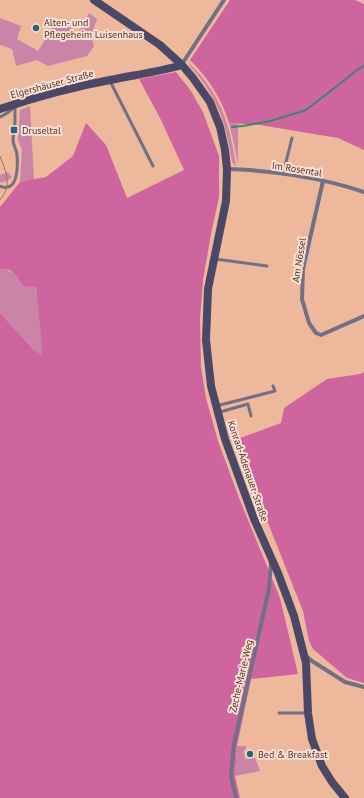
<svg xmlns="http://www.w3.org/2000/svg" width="364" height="798" font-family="'PT Sans',sans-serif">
  <rect width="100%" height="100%" fill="#eeb89d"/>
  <!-- green -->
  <path fill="#c984a7" d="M89 13 97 19 91 35 94 46 87 56 48 66 37 60 16 66 12 49 0 45V18L21 26 17 39 38 51 57 20 78 33Z
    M189 63C220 93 230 124 236 166L232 162C226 123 218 97 190 66Z
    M30 106 34 180 20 182 22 150 18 140 20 110Z
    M229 123 238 124V165L235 148Z
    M8 172 12 177C9 180 5 183 0 182V175Z
    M0 269C12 270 15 274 21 284L36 286 44 357 33 349 0 313Z
    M237 746H246V749L244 750 245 759 255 758 260 771 235 776Z"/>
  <!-- forest -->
  <path fill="#ce659f" d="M230 0H355L364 4V150L338 138 260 125 229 123C221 97 209 79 190 60Z
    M176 72 191 91 203 112 219 156V197L211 234 203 280 200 319 201 367 206 398 218 441 239 498 280 598 298 674 251 679 237 746 235 776 240 798H0V313L33 349 43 356 36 286 27 287 21 284 17 277 10 270 0 269V207L20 182 46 177 73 156 86 123 106 145 127 198 184 170 161 120 139 79Z
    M364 372V683L347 678 313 649 309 641 303 611 235 440 281 423 284 408 327 379 360 374Z"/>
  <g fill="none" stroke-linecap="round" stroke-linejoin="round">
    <!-- stream -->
    <path stroke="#39886d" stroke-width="2" d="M232 127 243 126 270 121 306 110 337 86 357 70 364 66"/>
    <!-- lane -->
    <path stroke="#717085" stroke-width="3" d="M110 81 153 166
      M0 117C6 114 11 112 14 106
      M283 174 292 138
      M0 186C18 194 18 166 17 155 17 150 13 146 13 140 13 134 15 128 15 121 15 116 15 111 15 106
      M215 259 267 266
      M216 406 275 391 273 386
      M220 412 248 404 251 416
      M279 713H308"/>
    <!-- street -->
    <path stroke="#717085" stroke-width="4" d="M182 64 224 0
      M227 169C270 170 323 178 364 192
      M323 181 303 269 302 299 309 323 316 333 321 335 364 316
      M305 655 312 661 345 682 364 687
      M236 798 231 776 234 744 269 589 271 563"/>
    <!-- secondary -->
    <path stroke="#4a4866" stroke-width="8" d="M94 0 160 45 182 65 193 78 210 102 220 127 225 150 227 169 226 201 208 289 206 340 211 386 225 439 254 519 278 573 294 616 306 663 308 713 312 739 322 766 332 782 345 798
      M0 109C36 97 72 87 110 80 134 75 158 72 182 65"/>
    <!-- tram -->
    <path stroke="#9b7663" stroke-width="1" d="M0 156C6 173 13 184 0 200"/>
  </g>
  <!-- markers -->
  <g fill="#28637b" stroke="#fcdfd2" stroke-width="1.5">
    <circle cx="36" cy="28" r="4"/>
    <rect x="10" y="126" width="8" height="8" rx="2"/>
    <circle cx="250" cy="754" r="4"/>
  </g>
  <g text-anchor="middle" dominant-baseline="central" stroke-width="4" stroke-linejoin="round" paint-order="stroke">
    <!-- poi labels -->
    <g font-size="10" fill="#4d372c" stroke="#fcdfd2" text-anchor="start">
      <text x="44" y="22">Alten- und<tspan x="44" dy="12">Pflegeheim Luisenhaus</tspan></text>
      <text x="22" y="130">Druseltal</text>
      <text x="258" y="754">Bed &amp; Breakfast</text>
    </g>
    <!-- street labels -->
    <g font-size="10" fill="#4d372c" stroke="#fcdfd2">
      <text transform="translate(52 84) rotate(-15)">Elgershäuser Straße</text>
      <text transform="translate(297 169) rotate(9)">Im Rosental</text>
      <text transform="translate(299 260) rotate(-81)">Am Nössel</text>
      <text transform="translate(248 471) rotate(71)">Konrad-Adenauer-Straße</text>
      <text transform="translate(241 676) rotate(-77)">Zeche-Marie-Weg</text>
    </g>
  </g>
</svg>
